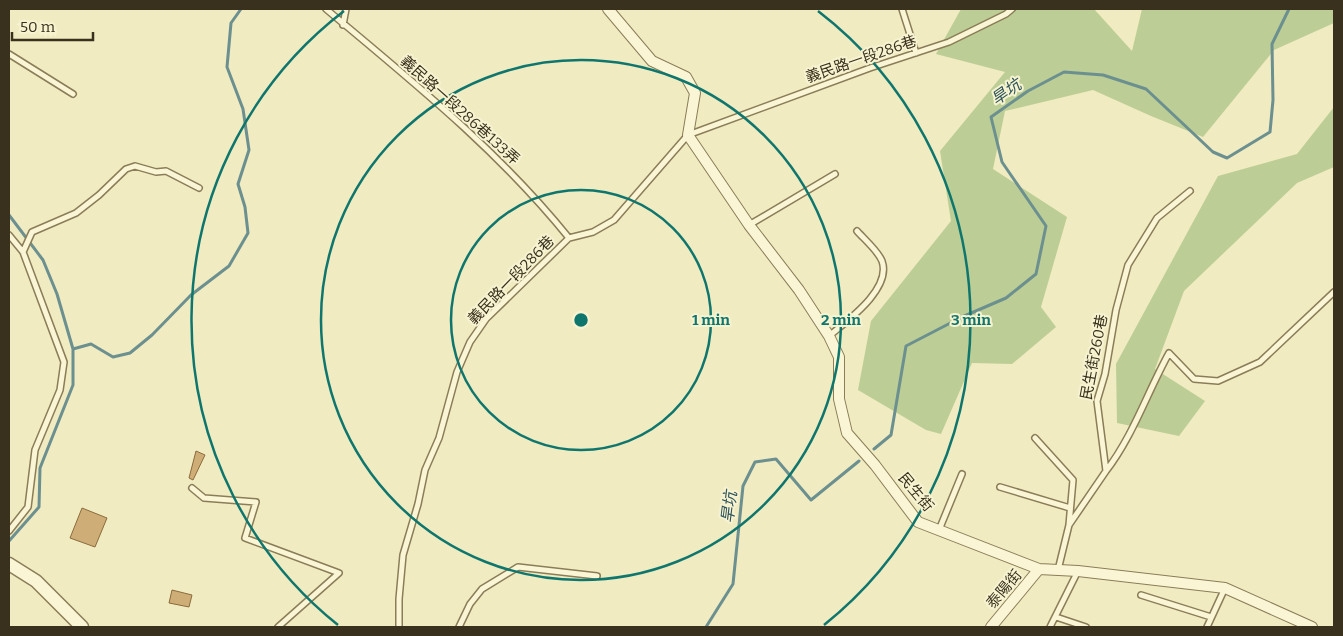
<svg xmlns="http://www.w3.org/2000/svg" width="1343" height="636" font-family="Bitter,'Noto Sans TC',serif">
  <rect width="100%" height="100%" fill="#f0ebc1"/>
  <!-- green -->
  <path fill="#bcce95" d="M961 9H1094L1132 51 1142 9H1334V23L1274 50 1203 137 1151 116 1093 90 1005 111 993 169 1067 217 1041 307 1056 327 1012 364 972 363 941 434 926 430 858 390 871 321 951 221 940 151 1005 72 936 54Z
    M1334 107V167L1297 183 1184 291 1155 369 1205 401 1179 436 1117 423 1116 364 1218 176 1297 154Z"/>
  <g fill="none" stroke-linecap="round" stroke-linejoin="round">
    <!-- stream -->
    <path stroke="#6b908f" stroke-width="3" d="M9 215 43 260 57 294 73 349
      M874 449 891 435 906 346 962 317 1006 298 1036 274 1046 226 1002 162 991 117 1028 91 1064 72 1103 75 1146 89 1213 152 1227 158 1270 132 1273 100 1272 44 1289 9
      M9 541 39 507 40 468 73 385V349L91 344 113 357 130 353 152 335 191 295 229 266 248 233 245 207 238 184 249 150 243 109 227 67 231 23 241 9
      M706 627 733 584 743 486 755 462 776 459 811 500 859 461"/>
  </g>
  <!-- building -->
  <path fill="#cfad76" stroke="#8a6b3d" d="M196 451 205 455 193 480 189 478Z
    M82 508 107 518 95 547 70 538Z
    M172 590 192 595 189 607 169 603Z"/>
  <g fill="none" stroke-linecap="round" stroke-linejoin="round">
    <!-- service casing -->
    <g stroke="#8a7d58" stroke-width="8">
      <path id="service" d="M326 9C412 81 498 150 569 238
        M902 9 916 53
        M343 25 346 9
        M9 54 73 94
        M749 225 835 174
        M9 235 23 252 64 362 60 390 35 450 28 507 9 531
        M23 252 32 232 76 213 99 195 126 169 135 166 156 172 166 171 199 188
        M829 336C847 321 892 289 882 261 878 251 865 240 857 231
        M1035 438 1073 480 1069 525
        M1106 471C1133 436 1147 393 1169 353L1194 379 1218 381 1260 362 1334 292
        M1000 487 1070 508
        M192 488 204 498 256 502 245 538 339 573 278 627
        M939 530 962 474
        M1058 570 1069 525 1106 471 1097 401 1105 374 1116 310 1128 265 1157 218 1190 191
        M1141 595 1211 617
        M1056 617 1086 627
        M399 627V599L403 555 418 504 425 470 439 438 457 372 470 342 486 319 569 238 593 232 614 220 688 135 870 68 949 42 1006 14 1012 9
        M459 627 470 604 482 589 518 567 597 576
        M1050 627 1078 571
        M1207 627 1225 588"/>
    </g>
    <!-- minor casing -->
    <g stroke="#8a7d58" stroke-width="12">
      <path id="minor" d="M608 9 652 61 686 77 695 93 688 135 749 225 799 290 829 336 839 357V399L847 433 875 465 918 522 1039 569 1078 571 1225 588 1312 627
        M991 627 1039 569"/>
    </g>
    <!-- tertiary casing -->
    <g stroke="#8a7d58" stroke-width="15">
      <path id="tertiary" d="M9 564 36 581 82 627"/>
    </g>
    <!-- service -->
    <use href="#service" stroke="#faf6d5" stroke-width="5"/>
    <!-- minor -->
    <use href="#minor" stroke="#faf6d5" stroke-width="10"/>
    <!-- tertiary -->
    <use href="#tertiary" stroke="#faf6d5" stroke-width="12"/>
  </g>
  <!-- distance rings -->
  <g fill="none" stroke="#0f766e" stroke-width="2.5">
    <circle cx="581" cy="320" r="130"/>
    <circle cx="581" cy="320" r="260"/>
    <path d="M338 625A390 390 0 0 1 344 11M818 11A390 390 0 0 1 824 625"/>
  </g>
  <g text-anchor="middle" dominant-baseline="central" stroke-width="4" stroke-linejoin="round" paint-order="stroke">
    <!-- street labels -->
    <g font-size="15" fill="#39301d" stroke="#f7f3d1">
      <text transform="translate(861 59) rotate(-19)">義民路一段286巷</text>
      <text transform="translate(460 110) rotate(42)">義民路一段286巷133弄</text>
      <text transform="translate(511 280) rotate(-46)">義民路一段286巷</text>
      <text transform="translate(1094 357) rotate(-79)">民生街260巷</text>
      <text transform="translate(916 492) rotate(50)">民生街</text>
      <text transform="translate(1004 589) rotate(-50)">泰陽街</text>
    </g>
    <!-- water labels -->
    <g font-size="16" font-style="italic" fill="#2c535a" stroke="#f7f3d1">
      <text transform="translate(1006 92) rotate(-35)">旱坑</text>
      <text transform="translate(729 507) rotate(-83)">旱坑</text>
    </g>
  </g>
  <circle cx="581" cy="320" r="8" fill="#0f766e" stroke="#f7f3d1" stroke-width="2.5"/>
  <g font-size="15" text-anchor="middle" font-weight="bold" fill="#0f766e" stroke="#f7f3d1" stroke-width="4" stroke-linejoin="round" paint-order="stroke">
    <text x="711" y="325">1 min</text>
    <text x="841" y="325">2 min</text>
    <text x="971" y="325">3 min</text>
  </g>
  <!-- border -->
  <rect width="1343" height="636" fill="none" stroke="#39301d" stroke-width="20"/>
  <!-- scale -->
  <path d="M12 32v8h81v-8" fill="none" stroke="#39301d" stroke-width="2.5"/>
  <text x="20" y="32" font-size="15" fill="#39301d" stroke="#f7f3d1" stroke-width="4" paint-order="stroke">50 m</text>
</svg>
